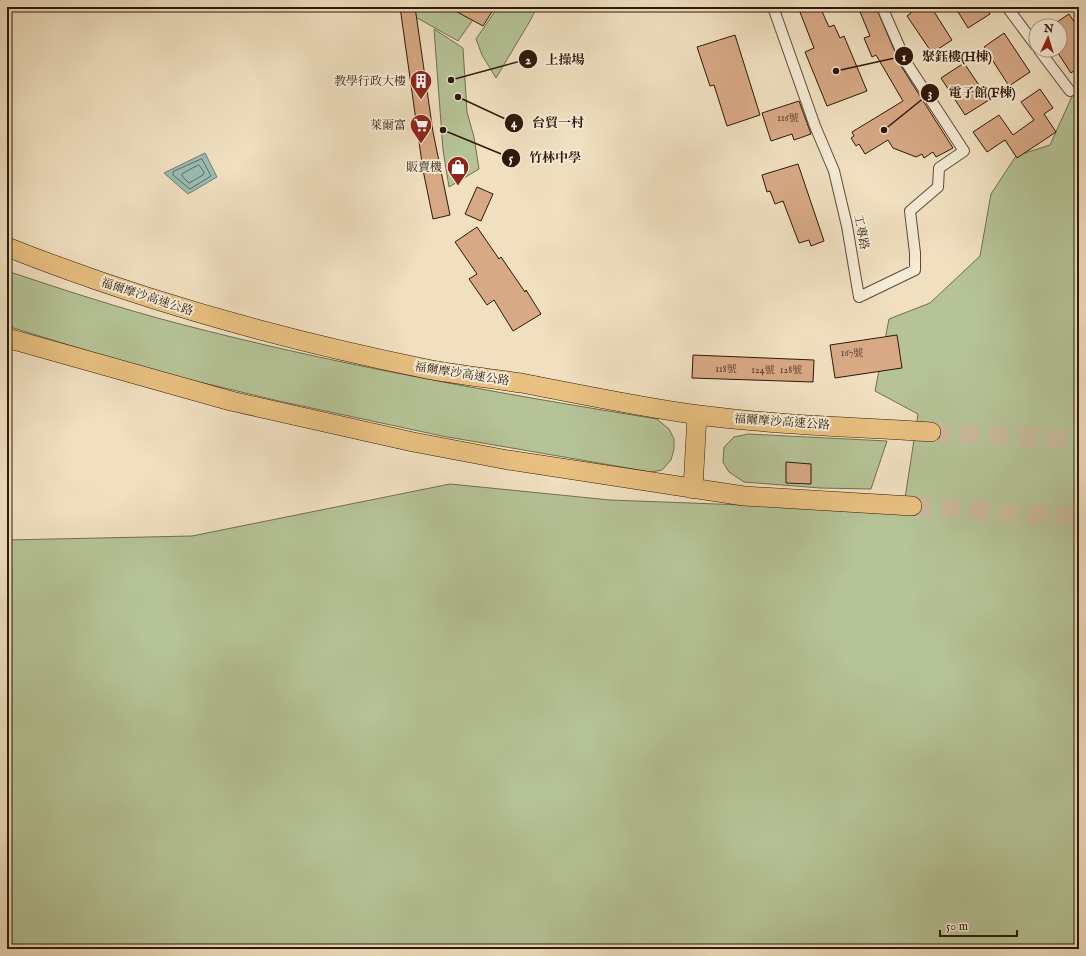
<svg xmlns="http://www.w3.org/2000/svg" width="1086" height="956" font-family="'IM FELL English','Noto Serif TC',serif">
  <rect width="100%" height="100%" fill="#f0e0c0"/>
  <filter id="stains"><feTurbulence type="fractalNoise" baseFrequency=".005" numOctaves="4"/><feColorMatrix values="0 0 0 0 .2 0 0 0 0 .09 0 0 0 0 .02 0 0 0 .5 -.17"/></filter>
  <radialGradient id="worn" r=".72"><stop offset=".6" stop-color="#630" stop-opacity="0"/><stop offset="1" stop-color="#630" stop-opacity=".3"/></radialGradient>
  <!-- green -->
  <path fill="#b5c396" stroke="#726e50" d="M419 7H482L458 41 412 15Z
    M498 7H537L530 21 496 78 482 55 476 39Z
    M434 29 463 48 467 112 474 137 479 169 449 187 443 150Z
    M1079 81V949H7V540L192 536 450 484 610 500 903 511 918 414 875 391 889 319 930 303 980 256 991 194 1016 156 1050 145Z
    M7 271C64 290 122 309 180 324 337 365 497 393 657 419L669 429 674 439V449L671 460 662 470 651 472 442 436 279 401 153 371 7 326Z
    M748 434 887 441 871 489 820 488 744 482 729 472 723 462 724 447 734 437Z"/>
  <!-- water -->
  <path fill="#9abdb5" stroke="#6f7b70" d="M205 153 217 177 188 194 164 173Z"/>
  <g fill="none" stroke-linecap="round" stroke-linejoin="round">
    <!-- shore -->
    <path stroke="#646a5f" stroke-width="1" d="M202 159 211 176 190 189 173 175V172Z
      M199 165 204 172 203 175 189 183 182 176V174Z"/>
  </g>
  <!-- building -->
  <path fill="#d7a985" stroke="#2f1809" d="M400 7H415L433 132 450 215 433 219 423 170Z
    M448 7H495L483 26Z
    M798 7H820L829 27 834 25 840 38 844 36 867 91 827 106 805 52 814 48Z
    M858 7H876L901 66 953 148 936 157 933 152 924 158 922 154 916 157 893 148 888 140 865 154 859 144 856 146 851 138 854 136 852 132 903 101 876 55 872 57 864 38 870 36Z
    M907 7H931L952 40 932 53 907 16 911 13Z
    M955 7H986L990 14 968 28Z
    M1069 14 1079 29V67L1071 73 1056 50H1060V26H1051Z
    M1004 33 1030 72 1009 86 984 47Z
    M735 35 760 115 727 126 714 85 710 86 697 47Z
    M964 63 989 100 965 115 941 78Z
    M1040 89 1053 108 1044 114 1056 132 1017 158 1005 140 987 152 973 132 999 115 1013 135 1034 120 1021 102Z
    M799 101 811 134 794 140 792 134 771 141 762 113Z
    M798 164 824 241 811 246 809 240 799 243 783 201 775 204 770 191 767 192 762 175Z
    M477 187 493 194 481 221 465 214Z
    M477 227 499 259 501 257 525 292 526 290 541 314 513 331 494 300 487 305 469 279 477 274 455 242Z
    M897 335 902 368 835 378 830 345Z
    M693 355 814 360 813 382 692 378Z
    M786 462 811 464V484L786 483Z"/>
  <g fill="none" stroke-linecap="round" stroke-linejoin="round">
    <!-- highway-tunnel -->
    <path stroke="#c9b89b" stroke-width="19" stroke-dasharray="19 10" stroke-linecap="butt" d="M931 432 1079 440
      M912 506 1079 517"/>
    <!-- street casing -->
    <g stroke="#5f4a37" stroke-width="12">
      <path id="street" d="M773 7 815 126 834 171 847 226 859 297 915 270V253L910 211 938 187 939 168 964 151 906 62 882 7
        M1007 7 1036 46
        M1039 50 1070 91"/>
    </g>
    <!-- highway casing -->
    <g stroke="#2f1809" stroke-width="20">
      <path id="highway" d="M7 247C143 301 284 340 427 369 458 375 489 378 521 383 580 394 639 407 699 415 775 425 854 427 931 432
        M7 338 231 401 413 442 508 460 744 496 912 506
        M693 489 697 415"/>
    </g>
    <!-- street -->
    <use href="#street" stroke="#f5ebd6" stroke-width="10"/>
    <!-- highway -->
    <use href="#highway" stroke="#e8c080" stroke-width="19"/>
  </g>
  <!-- icons -->
  <defs>
    <g id="building-pin" transform="scale(1.15)"><path d="M0 17L-7.5 6A9.5 9.5 0 1 1 7.5 6Z" fill="#8f2418" stroke="#f5ebd6"/><path d="M-4-6H4V6H1V3H-1V6H-4ZM-2.5-4.3h1.7v1.8h-1.7ZM.8-4.3h1.7v1.8H.8ZM-2.5-1h1.7V.8h-1.7ZM.8-1h1.7V.8H.8Z" fill="#fff"/></g>
    <g id="supermarket-pin" transform="scale(1.15)"><path d="M0 17L-7.5 6A9.5 9.5 0 1 1 7.5 6Z" fill="#8f2418" stroke="#f5ebd6"/><path d="M-6-5.5h2.5l.6 2H6L4.5 2H-2.5L-4.4-4H-6ZM-1.5 3.2a1.3 1.3 0 1 0 .1 0ZM3 3.2a1.3 1.3 0 1 0 .1 0Z" fill="#fff"/></g>
    <g id="shop-pin" transform="scale(1.15)"><path d="M0 17L-7.5 6A9.5 9.5 0 1 1 7.5 6Z" fill="#8f2418" stroke="#f5ebd6"/><path d="M-5-2.5h2.3a2.7 3.5 0 0 1 5.4 0H5L5.5 6h-11ZM-1.5-2.5h3a1.5 2.3 0 0 0-3 0Z" fill="#fff"/></g>
  </defs>
  <g fill-rule="evenodd">
    <use href="#building-pin" x="421" y="81"/>
    <use href="#supermarket-pin" x="421" y="125"/>
    <use href="#shop-pin" x="458" y="167"/>
  </g>
  <g text-anchor="middle" dominant-baseline="central" stroke-width="4" stroke-linejoin="round" paint-order="stroke">
    <!-- number labels -->
    <g font-size="10" fill="#593c28">
      <text x="788" y="118">116號</text>
      <text x="852" y="353">167號</text>
      <text x="726" y="369">118號</text>
      <text x="763" y="370">124號</text>
      <text x="791" y="370">128號</text>
    </g>
    <!-- poi labels -->
    <g font-size="12" fill="#2f1809" stroke="#f5ebd6" text-anchor="end">
      <text x="406" y="81">教學行政大樓</text>
      <text x="406" y="125">萊爾富</text>
      <text x="442" y="167">販賣機</text>
    </g>
    <!-- street labels -->
    <g font-size="12" fill="#2f1809" stroke="#f5ebd6">
      <text transform="translate(861 232) rotate(79)">工專路</text>
      <text transform="translate(147 297) rotate(18)">福爾摩沙高速公路</text>
      <text transform="translate(462 374) rotate(9)">福爾摩沙高速公路</text>
      <text transform="translate(782 422) rotate(4)">福爾摩沙高速公路</text>
    </g>
  </g>
  <!-- callouts -->
  <path fill="none" stroke="#2f1809" stroke-width="1.5" d="M836 71L904 56M451 80L528 59M884 130L930 93M458 97L514 123M443 130L511 158"/>
  <g fill="#2f1809" stroke="#f5ebd6" stroke-width="1.5">
    <circle cx="836" cy="71" r="4"/>
    <circle cx="451" cy="80" r="4"/>
    <circle cx="884" cy="130" r="4"/>
    <circle cx="458" cy="97" r="4"/>
    <circle cx="443" cy="130" r="4"/>
    <circle cx="904" cy="56" r="10"/>
    <circle cx="528" cy="59" r="10"/>
    <circle cx="930" cy="93" r="10"/>
    <circle cx="514" cy="123" r="10"/>
    <circle cx="511" cy="158" r="10"/>
  </g>
  <g font-size="12" text-anchor="middle" font-weight="bold" fill="#fff">
    <text x="904" y="61">1</text>
    <text x="528" y="64">2</text>
    <text x="930" y="97">3</text>
    <text x="514" y="127">4</text>
    <text x="511" y="162">5</text>
  </g>
  <g font-size="13" text-anchor="middle" font-weight="bold" fill="#2f1809" stroke="#f5ebd6" stroke-width="4" stroke-linejoin="round" paint-order="stroke">
    <text x="957" y="61">聚鈺樓(H棟)</text>
    <text x="565" y="64">上操場</text>
    <text x="982" y="97">電子館(F棟)</text>
    <text x="558" y="127">台貿一村</text>
    <text x="555" y="162">竹林中學</text>
  </g>
  <!-- margin -->
  <rect width="1086" height="956" fill="none" stroke="#f0e0c0" stroke-width="24"/>
  <rect x="8" y="8" width="1070" height="940" fill="none" stroke="#2f1809" stroke-width="2"/>
  <rect x="12" y="12" width="1062" height="932" fill="none" stroke="#2f1809"/>
  <!-- north arrow -->
  <g transform="translate(1048 38) rotate(4)"><circle r="19" fill="#f5ebd6" stroke="#a69784"/>
  <path d="M0-3L7 15L0 10L-7 15Z" fill="#8f2418"/>
  <text y="-6" font-size="11" font-weight="bold" text-anchor="middle" fill="#2f1809">N</text>
  </g>
  <!-- scale -->
  <path d="M940 930v6h77v-6" fill="none" stroke="#2f1809" stroke-width="2"/>
  <text x="946" y="930" font-size="12" fill="#2f1809" stroke="#f5ebd6" stroke-width="3" paint-order="stroke">50 m</text>
  <rect width="100%" height="100%" filter="url(#stains)"/>
  <rect width="100%" height="100%" fill="url(#worn)"/>
</svg>
